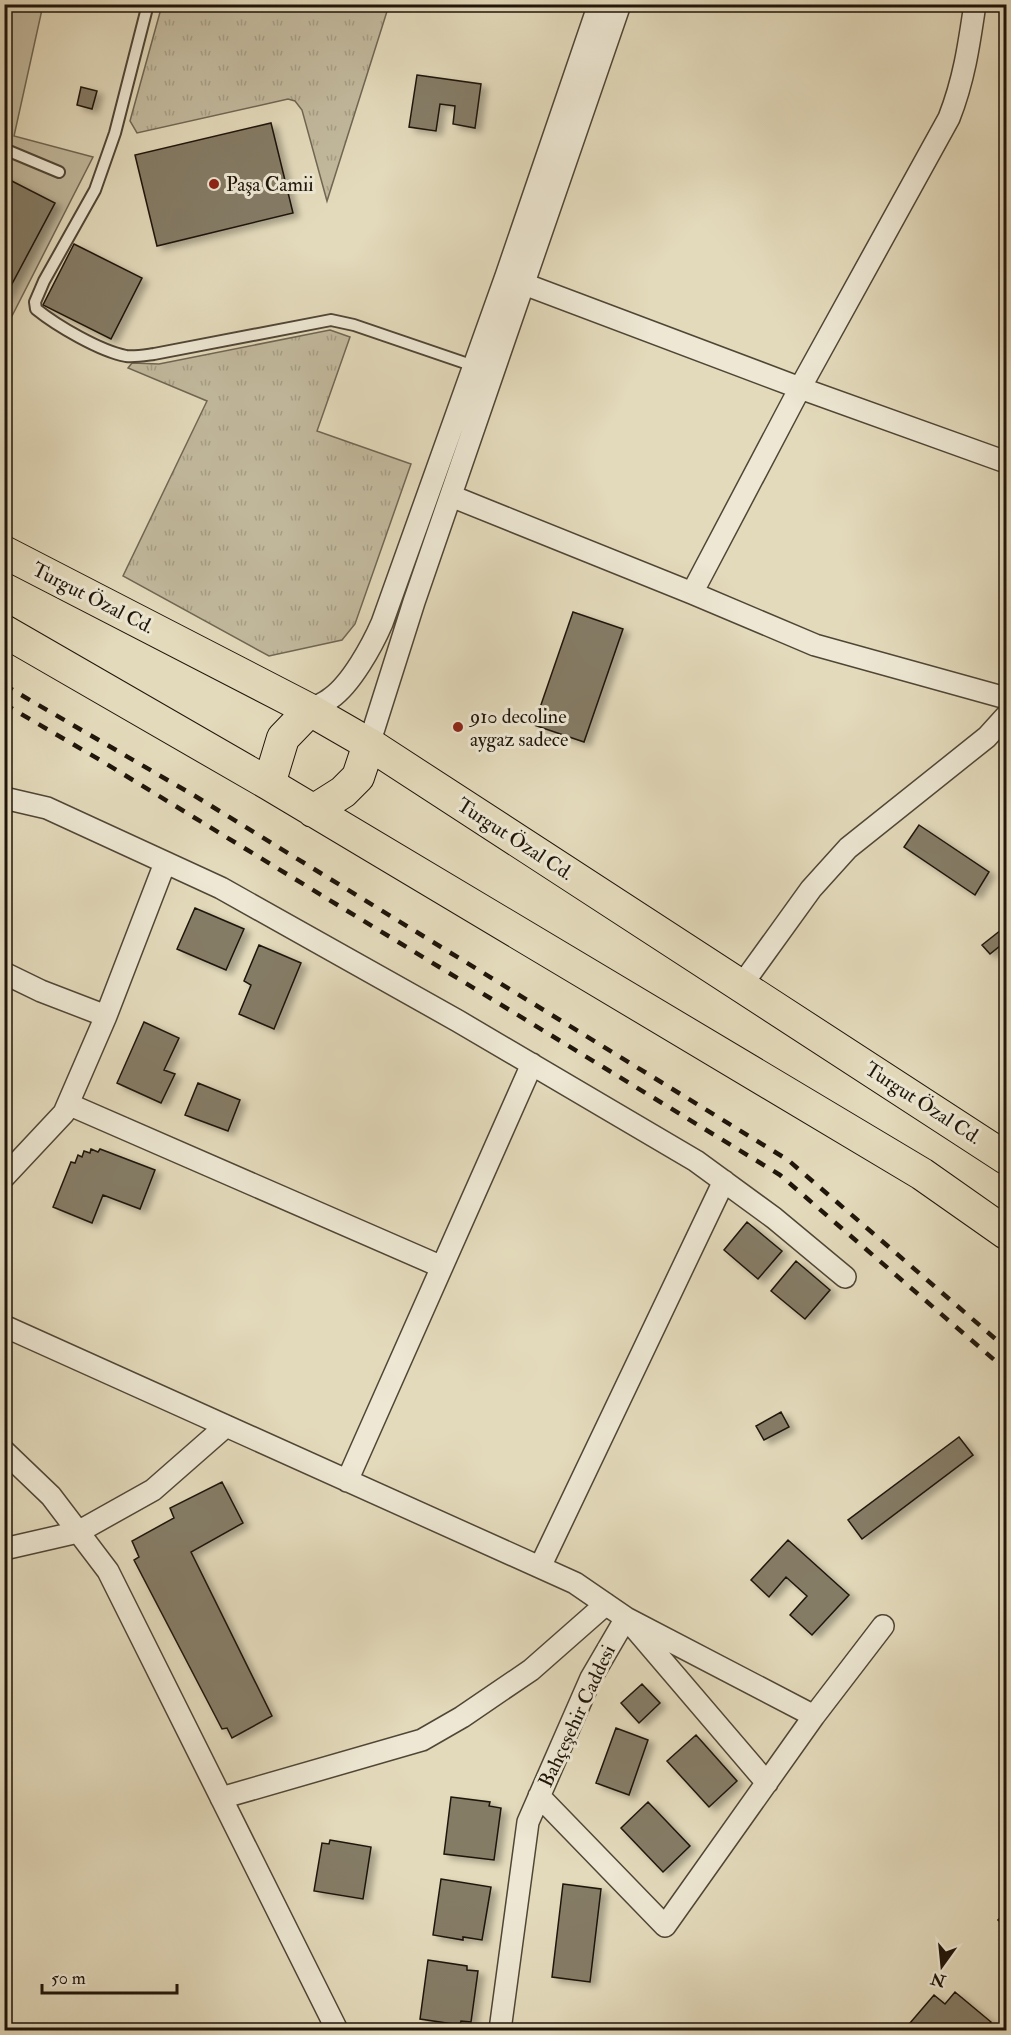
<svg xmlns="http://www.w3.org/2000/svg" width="1011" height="2035" font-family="'IM FELL Double Pica',serif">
  <defs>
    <pattern id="park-tufts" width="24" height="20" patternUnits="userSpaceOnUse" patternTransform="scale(1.5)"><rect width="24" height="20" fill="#c2b99d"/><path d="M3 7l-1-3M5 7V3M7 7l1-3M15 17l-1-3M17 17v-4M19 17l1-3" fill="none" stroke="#a69e86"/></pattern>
    <filter id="shadow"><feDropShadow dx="6" dy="4" stdDeviation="3" flood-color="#0004"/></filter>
  </defs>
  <rect width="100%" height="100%" fill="#e3dabb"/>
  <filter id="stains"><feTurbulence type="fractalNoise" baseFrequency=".00333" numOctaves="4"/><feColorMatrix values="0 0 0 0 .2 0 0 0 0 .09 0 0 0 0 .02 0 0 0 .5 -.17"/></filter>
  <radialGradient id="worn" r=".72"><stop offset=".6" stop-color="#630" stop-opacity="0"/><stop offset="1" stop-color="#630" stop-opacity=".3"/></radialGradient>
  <!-- grass -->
  <path fill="#c2b99d" stroke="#706754" stroke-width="1.5" d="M5 5H43L14 136 93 157 12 316 5 312Z"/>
  <!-- park -->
  <path fill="url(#park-tufts)" stroke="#706754" stroke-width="1.5" d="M162 5H389L327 201 302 110 295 101 288 99 137 133 130 121Z
    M330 330 350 337 317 431 411 464 355 624 342 640 269 656 123 576 207 401 128 368 132 363 159 364Z"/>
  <!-- building -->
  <path fill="#857b66" stroke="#1f150a" stroke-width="1.5" filter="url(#shadow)" d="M417 75 481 84 475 128 453 124 455 106 440 104 436 131 409 127Z
    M81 87 97 91 92 109 77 105Z
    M271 123 293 213 157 246 135 155Z
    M4 177 55 203 5 297 4 296Z
    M74 244 142 278 111 339 43 305Z
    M573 612 623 629 584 742 534 725Z
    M919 825 989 872 975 895 904 847Z
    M195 908 244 929 226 970 177 949Z
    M1006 926V944L1005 942 990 954 982 945Z
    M259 945 301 963 274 1029 239 1014 251 985 244 981Z
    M144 1022 179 1038 164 1070 175 1074 161 1103 117 1083Z
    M198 1083 240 1100 228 1131 185 1115Z
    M91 1149 98 1152 100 1149 155 1170 140 1209 103 1195 92 1223 53 1207 71 1162 75 1163 78 1155 82 1157 84 1151 90 1153Z
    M747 1222 782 1251 758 1279 724 1250Z
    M796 1261 830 1290 805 1319 771 1291Z
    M781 1412 789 1427 764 1440 756 1426Z
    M959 1437 973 1455 862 1539 848 1520Z
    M222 1482 243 1523 191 1552 272 1716 232 1738 227 1728 222 1729 134 1560 139 1557 132 1541 174 1518 170 1508Z
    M788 1540 849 1595 812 1635 790 1615 807 1596 786 1577 769 1597 751 1580Z
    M642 1684 660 1703 639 1723 621 1703Z
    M616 1728 648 1740 629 1795 596 1783Z
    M696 1735 737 1781 709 1807 667 1761Z
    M451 1797 490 1802 489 1806 501 1808 494 1860 444 1854Z
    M648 1802 690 1846 663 1872 621 1828Z
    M330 1840 371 1847 363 1899 314 1891 322 1843 329 1844Z
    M441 1879 491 1887 482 1940 463 1937V1940L433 1935Z
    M563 1884 601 1889 590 1982 552 1977Z
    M1006 1911V1928L998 1920Z
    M428 1960 467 1966V1970L478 1971 471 2022 461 2021 460 2025 420 2019Z
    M955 1992 991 2022 984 2030H904L934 1995 945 2004Z"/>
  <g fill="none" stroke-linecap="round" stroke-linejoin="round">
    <!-- lane casing -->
    <g stroke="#504636" stroke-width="14">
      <path id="lane" d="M148 4 115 133 95 190 44 281 35 302 36 309C57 326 100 351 126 356 135 357 146 355 154 354L331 320 354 325 474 366
        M4 149 59 172"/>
    </g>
    <!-- street casing -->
    <g stroke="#504636" stroke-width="24">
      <path id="street" d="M524 284 800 388 1006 462
        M451 496 692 593 815 645 1006 698
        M692 593 800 388 949 118C964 80 969 45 975 4
        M310 710C317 706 325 703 331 698 351 684 372 646 382 623L506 276 599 4
        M369 744 414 602 620 4
        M4 798 47 808 221 888 458 1021 696 1161 774 1218 845 1277
        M4 973 41 991 106 1016
        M741 986 811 889 848 848 987 737 1006 716
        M68 1104 442 1267
        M4 1177 64 1113 106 1016 165 863
        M4 1326 575 1583 626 1618 814 1716
        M4 1451 51 1496 108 1571 337 2030
        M347 1481 532 1064
        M4 1549 78 1532 153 1490 226 1426
        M540 1567 724 1181
        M539 1796 665 1926 814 1716 883 1626
        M221 1798 422 1740 462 1717 531 1670 606 1604
        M500 2030 528 1822 591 1678 626 1618 767 1783"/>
    </g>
    <!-- primary casing -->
    <g stroke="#1f150a" stroke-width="34">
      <path id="primary" d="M4 552 310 710 369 744 1006 1158
        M4 631 269 784 922 1174 1006 1233
        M269 784 283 738 310 710
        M313 811 343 792 358 777 369 744"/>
    </g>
    <!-- lane -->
    <use href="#lane" stroke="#ede7d3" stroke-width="10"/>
    <!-- street -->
    <use href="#street" stroke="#ede7d3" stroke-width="21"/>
    <!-- primary -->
    <use href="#primary" stroke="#e3dabb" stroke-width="32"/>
    <!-- rail -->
    <path stroke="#1f150a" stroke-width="4.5" stroke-dasharray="10 10" stroke-linecap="butt" d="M4 685 195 796 788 1160 1006 1348
      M4 704 100 760 780 1175 1006 1370"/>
  </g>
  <!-- markers -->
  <g fill="#8f2418" stroke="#ede7d3" stroke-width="2">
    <circle cx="214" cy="184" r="6"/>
    <circle cx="458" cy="727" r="6"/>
  </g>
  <g text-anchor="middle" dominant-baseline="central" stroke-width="6" stroke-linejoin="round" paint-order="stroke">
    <!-- poi labels -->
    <g font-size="20" fill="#1f150a" stroke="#ede7d3" text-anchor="start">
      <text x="226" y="184">Paşa Camii</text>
      <text x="470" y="716">910 decoline<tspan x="470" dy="23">aygaz sadece</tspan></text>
    </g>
    <!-- street labels -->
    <g font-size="20" fill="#1f150a" stroke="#ede7d3">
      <text transform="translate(93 598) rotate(27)">Turgut Özal Cd.</text>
      <text transform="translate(515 839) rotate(33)">Turgut Özal Cd.</text>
      <text transform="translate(923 1103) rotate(33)">Turgut Özal Cd.</text>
      <text transform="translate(577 1716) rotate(-65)">Bahçeşehir Caddesi</text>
    </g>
  </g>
  <!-- margin -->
  <rect width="1011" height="2035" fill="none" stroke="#e3dabb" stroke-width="24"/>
  <rect x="6" y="6" width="999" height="2023" fill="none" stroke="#1f150a" stroke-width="3"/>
  <rect x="12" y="12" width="987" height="2011" fill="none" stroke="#1f150a" stroke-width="1.5"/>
  <!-- north arrow -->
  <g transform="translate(942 1966) rotate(195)" stroke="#ede7d3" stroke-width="4.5" paint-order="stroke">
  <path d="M0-4.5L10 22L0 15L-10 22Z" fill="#1f150a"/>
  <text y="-9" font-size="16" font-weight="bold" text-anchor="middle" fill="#1f150a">N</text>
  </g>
  <!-- scale -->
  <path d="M42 1984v9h135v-9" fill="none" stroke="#1f150a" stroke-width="3"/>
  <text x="51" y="1984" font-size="18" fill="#1f150a" stroke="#ede7d3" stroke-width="4.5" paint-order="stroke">50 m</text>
  <rect width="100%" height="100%" filter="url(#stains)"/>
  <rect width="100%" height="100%" fill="url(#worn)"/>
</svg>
